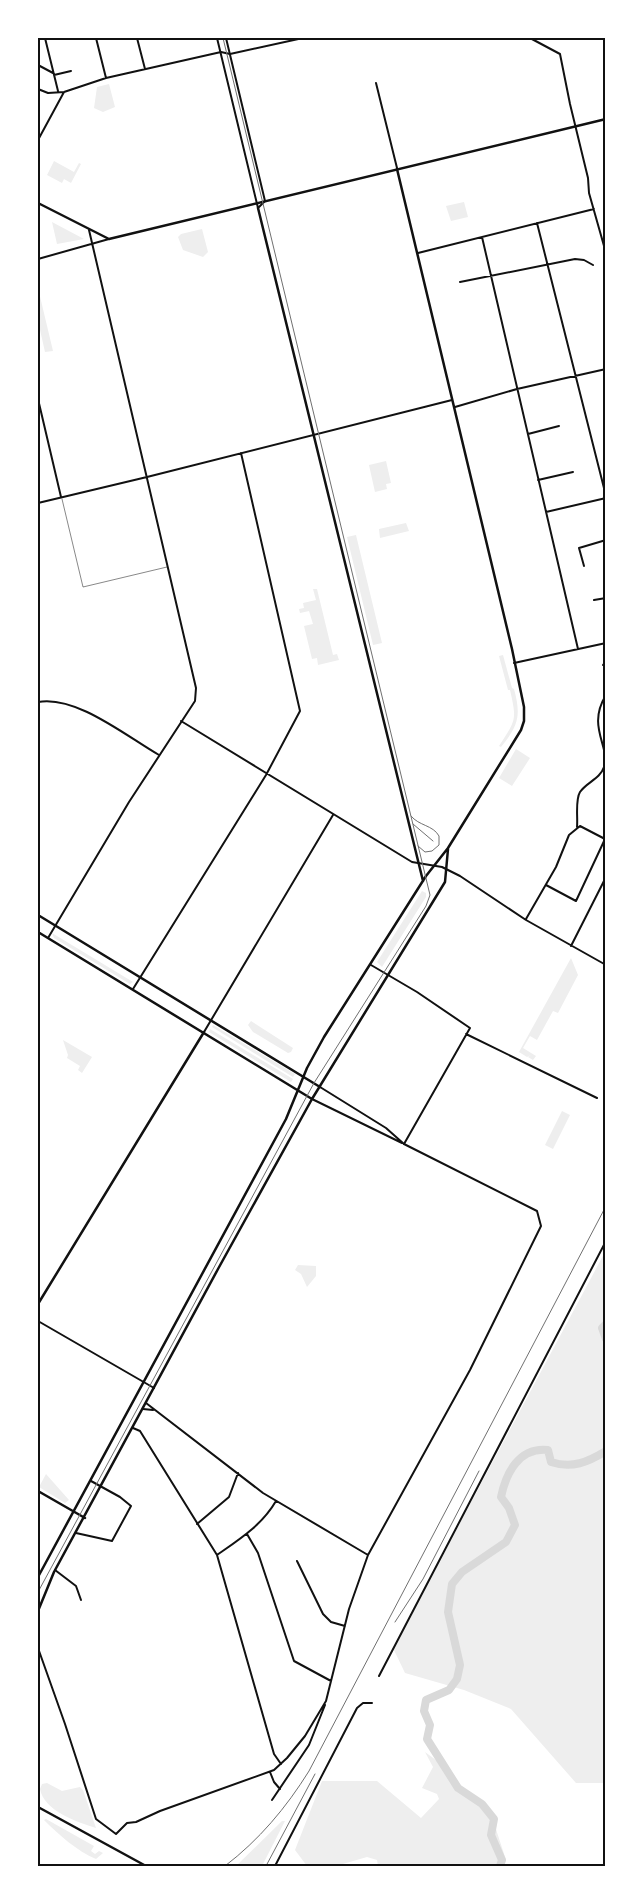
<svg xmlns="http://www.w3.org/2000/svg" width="643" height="1904" font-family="Montserrat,sans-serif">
  <rect width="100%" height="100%" fill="#fff"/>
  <!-- green -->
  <path fill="#eee" d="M109 84 115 107 103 112 94 108 97 87Z
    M54 161 74 172 79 163 81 164 71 183 64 179 62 183 47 175Z
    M464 202 468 217 451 221 446 206Z
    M52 222 84 239 57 244Z
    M202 229 208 252 203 257 183 250 178 237 181 234Z
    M38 288 53 351 45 352 38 321Z
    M386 461 391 483 386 484 387 489 375 492 369 465Z
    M406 523 409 531 380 538 379 529Z
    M356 535 382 643 373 645 347 537Z
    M313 589H317L333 655 337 654 339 660 318 665 317 658 312 659 304 626 313 624 309 611 300 613 299 609 304 608 303 603 316 600Z
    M503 655 512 688 514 689C521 715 519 725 501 747L499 746C516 720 517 720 510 690H508L499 656Z
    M516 749 530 758 512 786 499 778Z
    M422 891 426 893V897L382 967 377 962Z
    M52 933 133 982 130 984 54 938Z
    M571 958 578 975 558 1013 553 1011 537 1040 530 1036 523 1048 536 1056 533 1060 528 1057 531 1055 527 1057 519 1052Z
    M251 1021 293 1048 291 1052 288 1053 253 1032 248 1025Z
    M213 1025 295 1074 293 1077 212 1027Z
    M210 1029 293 1079 291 1082 209 1032Z
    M63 1040 92 1057 82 1073 78 1070 80 1066 67 1058 68 1055Z
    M562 1111 570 1115 553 1149 545 1145Z
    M605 1252V1783H576L511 1709 464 1690 405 1673 393 1648Z
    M298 1265 316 1266V1276L307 1287 301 1274 295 1270Z
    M46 1474 69 1500 65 1503 39 1487Z
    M425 1752 444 1766 461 1794 473 1795 492 1817 506 1860 498 1866H378L377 1860 367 1857 336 1866H307L295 1850 322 1781H377L421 1818 439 1799 437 1794 422 1788 433 1767Z
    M47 1783 62 1791 80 1787 83 1790 96 1828C77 1822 44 1811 40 1789L42 1784Z
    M46 1819 94 1846 91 1851 95 1854 99 1851 103 1853 96 1859C77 1851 59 1835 44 1820Z
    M282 1821H285L262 1866H236Z"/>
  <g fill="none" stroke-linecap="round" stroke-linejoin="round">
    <!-- river -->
    <path stroke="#d9d9d9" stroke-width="8" d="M606 1324 602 1328 606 1339
      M500 1866 502 1860 491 1835 494 1819 482 1804 458 1788 427 1739 430 1725 424 1711 426 1700 449 1690 457 1679 460 1665 448 1612 452 1584 462 1572 506 1542 515 1525 509 1508 501 1497C506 1473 519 1447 548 1450L551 1462C572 1469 588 1462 606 1451"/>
    <!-- service -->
    <path stroke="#111" stroke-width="0.5" d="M62 499 83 587 167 567"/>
    <!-- minor -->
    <path stroke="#111" stroke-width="2" d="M45 38 58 91
      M96 38 106 78
      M137 38 145 69
      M530 38 560 54 570 104 588 178 589 193 606 253
      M38 65 53 73
      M54 75 71 71
      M376 83 397 168
      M38 89 48 93 64 92 106 78 221 52 230 54 303 38
      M38 140 64 92
      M537 223 606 496
      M482 237 578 649
      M418 253 594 209
      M460 282 575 259 584 260 593 265
      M38 399 61 497
      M455 407 517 389 606 369
      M528 434 559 426
      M147 477 452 400
      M538 480 573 472
      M546 512 606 498
      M584 566 579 548 606 540
      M594 600 606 598
      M606 661 603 665 606 667
      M514 663 606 643
      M181 721 412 862 442 867 460 876 526 920 606 965
      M577 827C578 817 575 800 580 792 587 782 600 779 604 767 611 747 586 727 606 695
      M546 885 576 901 605 839
      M526 919 556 867 569 835 580 826 605 839
      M571 946 606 877
      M133 989 266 775 300 711 241 453
      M204 1032 333 815
      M466 1034 597 1098
      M605 1301 606 1299
      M146 1403 263 1493 368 1555
      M143 1409 153 1410
      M133 1428 140 1431 217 1555 274 1754 281 1764
      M197 1524 229 1497 238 1473
      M76 1533 112 1541 131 1506 120 1497 91 1481
      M247 1534 258 1553 294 1661 331 1681
      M217 1555C240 1539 262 1525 276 1501
      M297 1561 323 1614 331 1622 345 1626
      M55 1570 76 1586 81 1600
      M38 1648 65 1724 96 1819 116 1834 127 1823 136 1822 160 1811 274 1770 287 1758 305 1736 326 1701 349 1609 368 1555 470 1370 541 1226 537 1211 404 1144 470 1028 417 992 371 965
      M379 1676 606 1241
      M270 1772 274 1782 280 1789
      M272 1800 309 1745 325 1705
      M275 1866 357 1708 363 1703H372"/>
    <!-- tertiary -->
    <path stroke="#111" stroke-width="2" d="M217 38 258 208 265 201 226 38
      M38 259 109 239
      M38 503 147 477
      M38 702C76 695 126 736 159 755
      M48 938 129 802 195 701 196 688 89 230
      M320 1087 386 1128 404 1144
      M312 1099 402 1143
      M38 1321 154 1388"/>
    <!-- secondary -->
    <path stroke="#111" stroke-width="2.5" d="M258 208 423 881
      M38 915 320 1087
      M38 932 312 1099
      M38 1304 204 1032
      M38 1491 85 1518
      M38 1577 286 1119 307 1068 324 1037 426 876 448 848 521 730 524 721V707L512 649 397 169
      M38 1611 54 1572 218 1269 312 1099 445 882 448 849"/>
    <!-- primary -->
    <path stroke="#111" stroke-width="2.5" d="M38 203 109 239 606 119
      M38 1807 146 1866"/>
    <!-- tram -->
    <path stroke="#707070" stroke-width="1" d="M411 816C419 826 433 825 439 836V845L432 851 425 852 418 846
      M413 824 433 841
      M38 1592 314 1083 426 906 430 895 223 38"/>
    <!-- rail -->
    <path stroke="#707070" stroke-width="1" d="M395 1622 423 1579 479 1471
      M225 1866C259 1840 286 1808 309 1771L606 1206
      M266 1866 315 1774"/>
  </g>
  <!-- border -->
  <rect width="643" height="1904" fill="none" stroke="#ffffff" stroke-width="78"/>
  <rect x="39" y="39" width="565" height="1826" fill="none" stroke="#111" stroke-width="2"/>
</svg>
